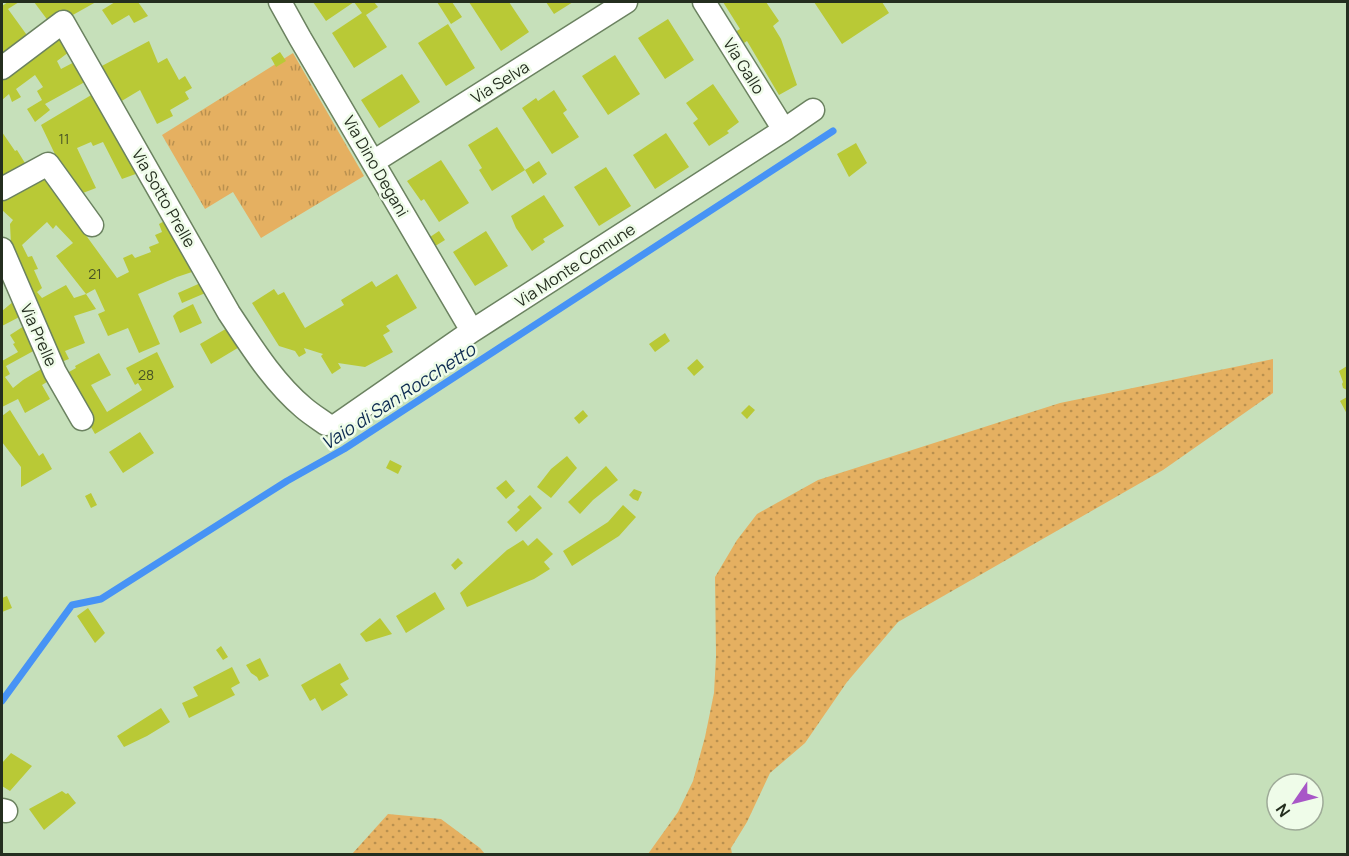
<svg xmlns="http://www.w3.org/2000/svg" width="1349" height="856" font-family="Manrope,sans-serif">
  <defs>
    <pattern id="grass-dots" width="8" height="8" patternUnits="userSpaceOnUse" patternTransform="scale(1.5)"><rect width="8" height="8" fill="#e5b061"/><path d="M2 2h.1M6 6h.1" fill="none" stroke="#b9904f" stroke-width="1.8" stroke-linecap="round"/></pattern>
    <pattern id="park-tufts" width="24" height="20" patternUnits="userSpaceOnUse" patternTransform="scale(1.5)"><rect width="24" height="20" fill="#e5b061"/><path d="M3 7l-1-3M5 7V3M7 7l1-3M15 17l-1-3M17 17v-4M19 17l1-3" fill="none" stroke="#b9904f"/></pattern>
  </defs>
  <rect width="100%" height="100%" fill="#c6e0ba"/>
  <!-- grass -->
  <path fill="url(#grass-dots)" d="M1273 359V393L1163 470 898 622 847 682 805 743 770 773 747 822 731 848 732 854H648L678 812 693 781 705 737 714 693 716 656 715 577 737 540 757 514 818 480 1060 403Z
    M388 814 441 819 480 848 485 854H352Z"/>
  <!-- park -->
  <path fill="url(#park-tufts)" d="M293 53 364 176 261 238 233 192 205 209 162 135Z"/>
  <g fill="none" stroke-linecap="round" stroke-linejoin="round">
    <!-- stream -->
    <path stroke="#4793f5" stroke-width="7" d="M2 701 72 605 101 599 287 481 344 449 833 131"/>
  </g>
  <!-- building -->
  <path fill="#b9c936" d="M8 2H19L8 9 29 38 2 62V6Z
    M34 2H96L62 21 57 12 49 22Z
    M115 2H138L148 16 134 23 129 15 112 25 102 10Z
    M313 2H374L378 7 366 15 387 47 354 68 332 33 362 13 354 2 326 21Z
    M437 2H452L462 17 451 24Z
    M469 2H509L529 32 501 51Z
    M546 2H573L554 14Z
    M723 2H766L779 21 773 26 781 39 797 85 779 95 747 41 735 49 727 37 740 29Z
    M814 2H882L889 13 842 44Z
    M668 19 694 60 665 79 638 38Z
    M448 24 475 68 446 86 418 43Z
    M58 37 69 52 57 61 61 69 82 58 92 78 45 104 50 110 35 122 27 109 42 100 37 91 43 87 35 75 16 89 21 97 12 102 9 94 2 100V76Z
    M149 41 158 63 167 58 179 80 185 76 192 88 185 92 189 99 170 110 173 116 157 124 140 90 115 105 98 68Z
    M280 52 286 61 276 67 271 58Z
    M615 55 640 94 608 115 582 76Z
    M402 74 420 102 379 128 361 100Z
    M713 84 739 122 727 131 729 133 709 146 693 123 698 119 686 103Z
    M554 90 567 110 563 113 579 137 552 154 522 108 536 98 538 101Z
    M98 91 141 172 122 179 103 142 93 146 91 142 77 148 96 188 75 196 41 125Z
    M497 127 525 170 492 191 479 170 482 168 468 145Z
    M2 132 15 151 17 150 28 168 2 181Z
    M666 133 689 167 655 189 633 155Z
    M856 143 867 163 849 177 837 154Z
    M441 160 469 203 439 222 424 199 421 201 407 181Z
    M539 161 547 174 533 184 525 170Z
    M606 167 631 206 599 226 574 187Z
    M45 174 61 193 85 234 117 278 129 272 123 258 132 254 135 258 151 252 149 247 159 243 155 235 162 232 159 224 170 218 198 270 177 277 138 294 160 344 139 353 128 328 108 336 98 314 105 311 95 289 86 294 56 256 73 243 56 225 53 229 47 222 22 245 28 257 32 256 38 269 34 270 42 288 37 292 42 298 66 285 74 298 86 294 96 309 74 316 85 343 65 351 69 359 56 364 12 266 10 224 13 220 2 210V201L12 191Z
    M544 195 564 226 543 239 545 242 532 251 516 228 511 216Z
    M439 231 445 240 432 248 427 239Z
    M486 231 508 266 475 286 453 252Z
    M397 274 417 308 386 326 390 331 383 335 393 352 365 367 338 363 341 368 332 374 321 356 323 354 304 348 306 353 299 357 295 351 279 346 252 303 274 289 278 295 284 292 305 328 344 305 341 300 372 281 376 287Z
    M205 281 210 291 182 303 178 293Z
    M14 301 27 313 2 326V311Z
    M193 304 202 323 180 333 173 316 177 312Z
    M24 326 37 349 6 366 10 374 5 377 13 388 23 380 43 368 50 380 42 385 50 399 25 413 18 399 2 407V361L18 352 13 344 15 343 10 335Z
    M229 327 241 346 211 364 200 344Z
    M665 333 670 341 655 352 649 344Z
    M157 352 174 387 95 434 62 376 76 368 75 366 99 353 111 375 91 385 107 412 142 390 138 383 135 385 126 368Z
    M697 359 704 367 694 376 687 368Z
    M1347 366V390L1343 388 1342 384 1343 382 1339 371Z
    M1347 397V414L1340 401Z
    M749 405 755 410 747 419 741 413Z
    M10 410 39 456 43 453 52 469 21 487V467L2 442V416Z
    M583 410 588 416 579 424 574 418Z
    M140 432 154 453 123 473 109 452Z
    M567 456 577 468 551 498 537 487 551 469Z
    M390 460 402 466 398 474 386 468Z
    M606 466 618 480 593 500 580 514 568 502Z
    M506 480 515 491 506 499 496 488Z
    M634 489 642 492 638 501 633 499 629 495Z
    M91 493 97 505 91 508 85 496Z
    M530 495 542 508 516 532 507 522 520 510 517 507Z
    M623 505 636 517 619 536 572 566 563 551 608 522Z
    M537 538 553 554 544 562 550 569 534 579 467 607 460 593 507 550 523 540 528 546Z
    M458 558 463 563 455 570 451 565Z
    M435 592 445 609 406 633 396 616Z
    M7 596 12 608 2 612V598Z
    M88 608 105 633 95 643 77 616Z
    M380 618 392 634 366 642 360 634Z
    M221 646 228 657 223 660 216 650Z
    M260 658 269 676 259 681 257 677 251 673 246 665Z
    M340 663 349 679 340 684 348 695 322 711 315 698 310 701 301 685Z
    M232 667 240 683 231 688 235 695 189 718 182 703 198 696 193 687Z
    M161 708 170 722 147 736 124 747 117 736Z
    M11 753 32 766 10 791 2 786V763Z
    M62 791 66 794 68 793 76 803 44 830 29 809Z"/>
  <g fill="none" stroke-linecap="round" stroke-linejoin="round">
    <!-- minor casing -->
    <g stroke="#6b8260" stroke-width="25">
      <path id="minor" d="M280 2 300 38 472 331
        M704 2 784 130
        M2 68 63 22 229 313C251 346 273 382 304 408 311 414 319 419 326 424
        M373 162 626 2
        M2 189 48 164 92 225
        M2 249 55 372 82 419
        M338 424 472 331 784 130 813 110
        M2 810 6 811"/>
    </g>
    <!-- minor -->
    <use href="#minor" stroke="#fff" stroke-width="22"/>
  </g>
  <g text-anchor="middle" dominant-baseline="central" stroke-width="5" stroke-linejoin="round" paint-order="stroke">
    <!-- number labels -->
    <g font-size="14" fill="#495525">
      <text x="64" y="138">11</text>
      <text x="95" y="273">21</text>
      <text x="146" y="374">28</text>
    </g>
    <!-- street labels -->
    <g font-size="16" fill="#242e1f" stroke="#effce9">
      <text transform="translate(744 66) rotate(58)">Via Gallo</text>
      <text transform="translate(500 82) rotate(-32)">Via Selva</text>
      <text transform="translate(376 166) rotate(60)">Via Dino Degani</text>
      <text transform="translate(164 198) rotate(60)">Via Sotto Prelle</text>
      <text transform="translate(575 265) rotate(-33)">Via Monte Comune</text>
      <text transform="translate(39 335) rotate(66)">Via Prelle</text>
    </g>
    <!-- water labels -->
    <g font-size="18" font-style="italic" fill="#0d2b51" stroke="#effce9">
      <text transform="translate(398 396) rotate(-33)">Vaio di San Rocchetto</text>
    </g>
  </g>
  <!-- border -->
  <rect width="1349" height="856" fill="none" stroke="#242e1f" stroke-width="6"/>
  <!-- north arrow -->
  <g transform="translate(1295 802) rotate(235)"><circle r="28" fill="#effce9" stroke="#9eaa98" stroke-width="1.5"/>
  <path d="M0-4.5L10 22L0 15L-10 22Z" fill="#a857c7"/>
  <text y="-9" font-size="16" font-weight="bold" text-anchor="middle" fill="#242e1f">N</text>
  </g>
</svg>
